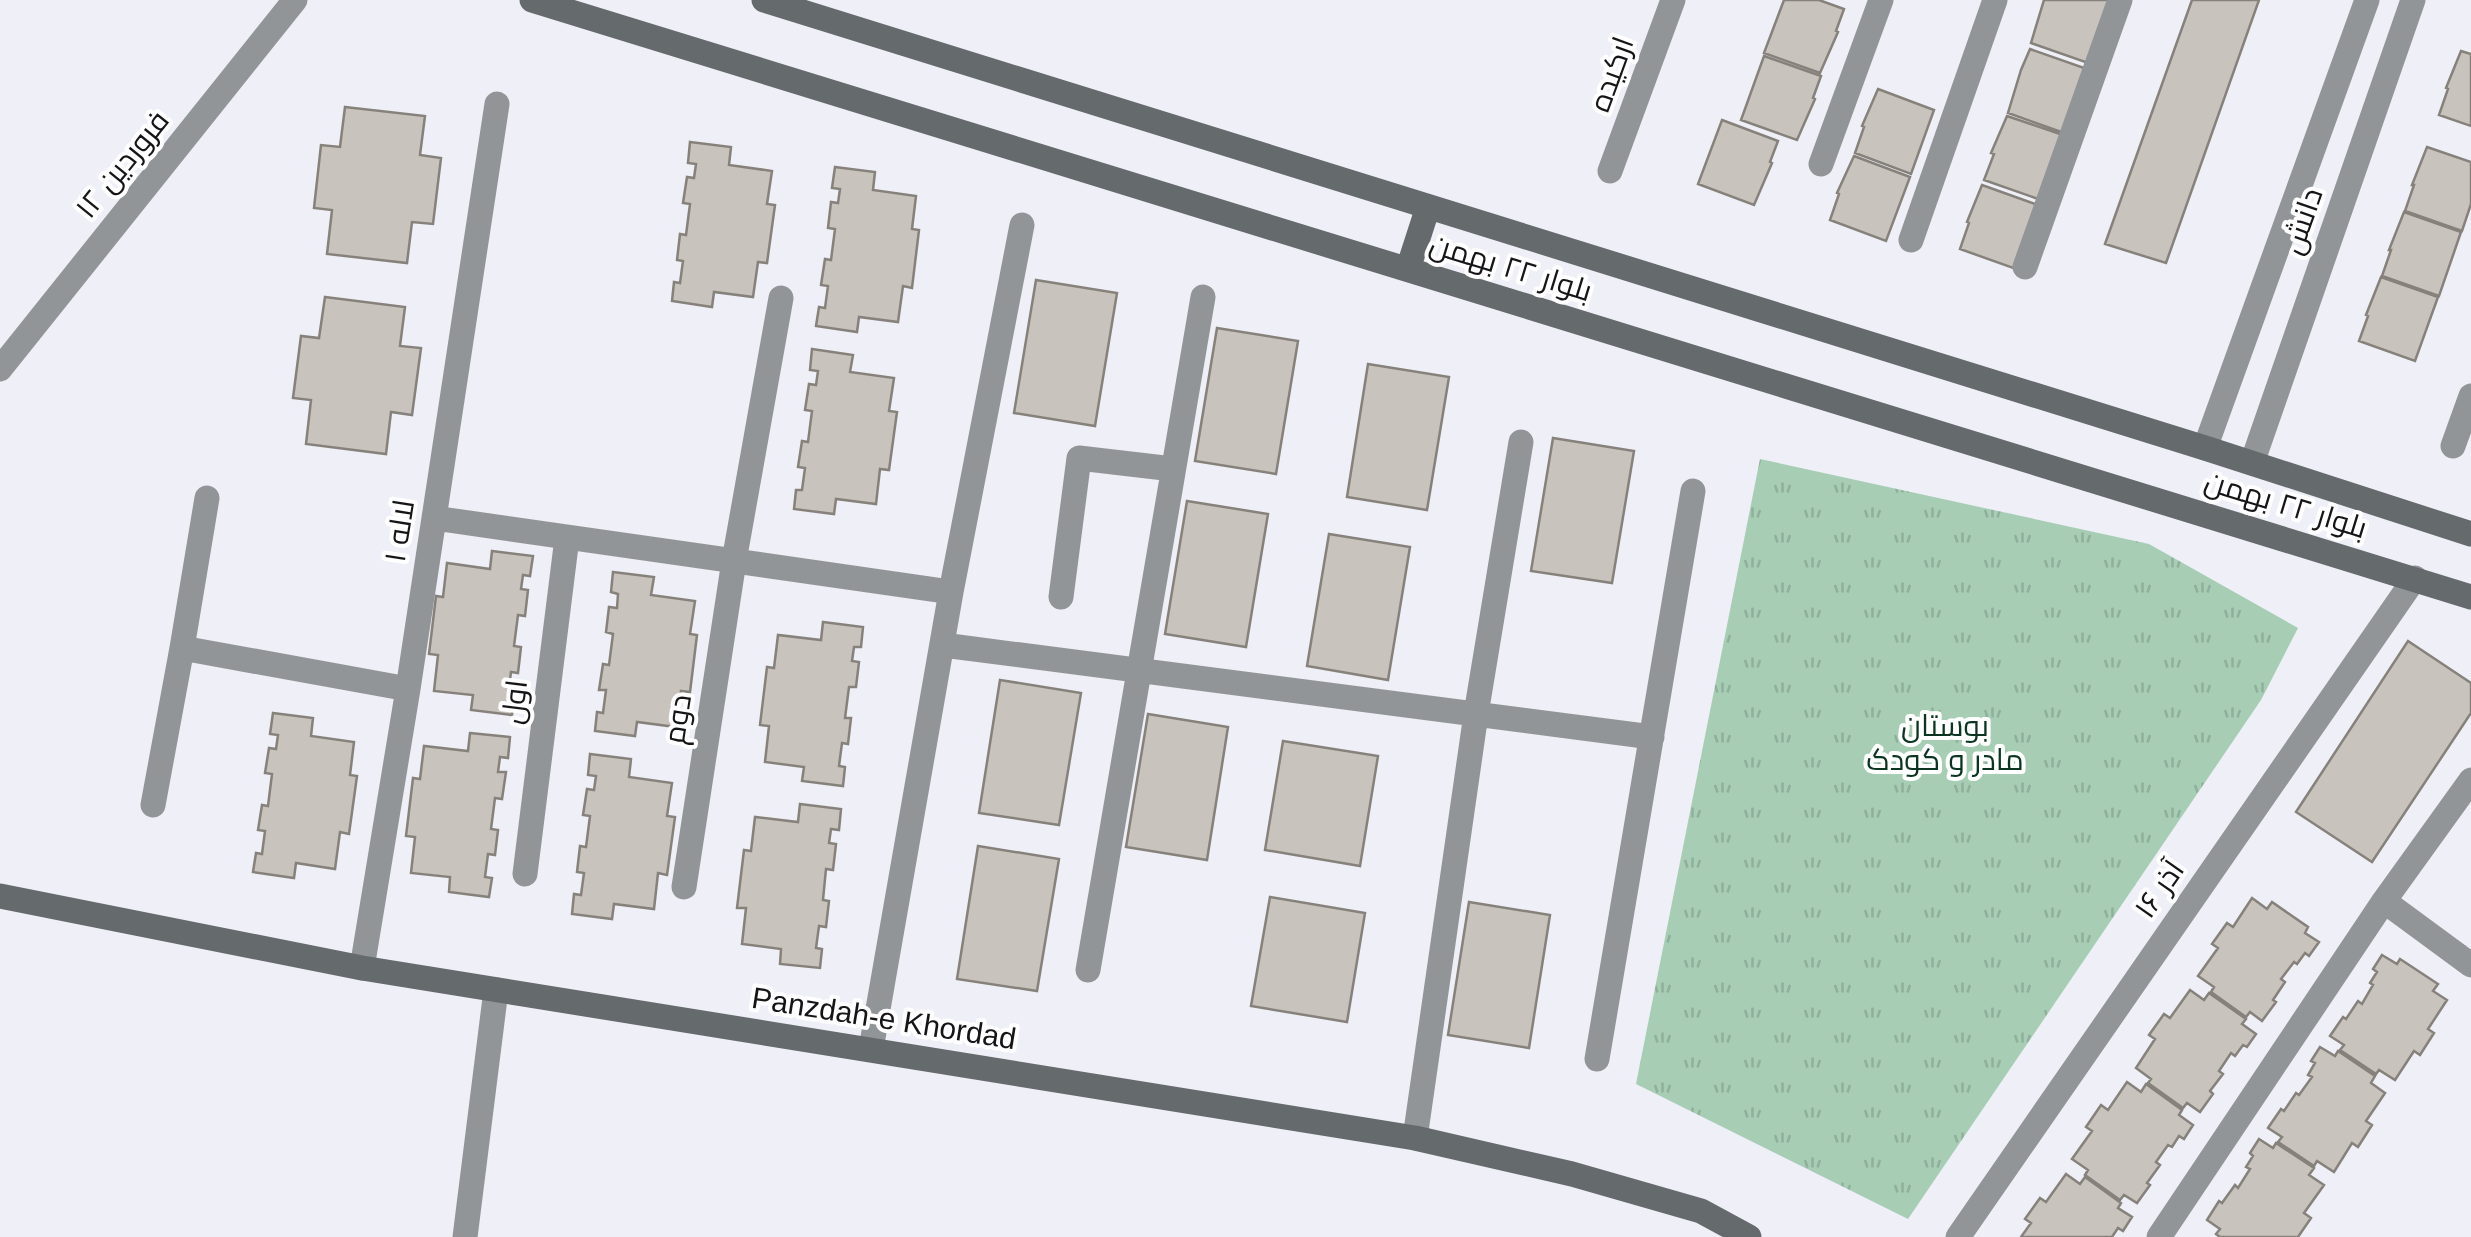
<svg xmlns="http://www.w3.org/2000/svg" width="2471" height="1237" font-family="Helvetica,Cairo,sans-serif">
  <defs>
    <pattern id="park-tufts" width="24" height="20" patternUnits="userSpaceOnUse" patternTransform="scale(2.5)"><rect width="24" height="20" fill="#a7ceb5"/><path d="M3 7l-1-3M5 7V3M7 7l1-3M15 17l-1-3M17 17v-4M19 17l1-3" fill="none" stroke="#8fb09b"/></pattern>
  </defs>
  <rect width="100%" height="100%" fill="#efeff7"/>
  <!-- park -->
  <path fill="url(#park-tufts)" d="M1760 459 2149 544 2298 628 2261 700 1908 1219 1636 1084Z"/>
  <!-- building -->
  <path fill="#c8c4bd" stroke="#86827b" stroke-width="2.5" d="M1784 0H1819L1844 9 1836 31 1838 32 1820 73 1764 53Z
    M2044 0H2110L2088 63 2031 43Z
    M2192 0H2259L2166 263 2105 244Z
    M2030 49 2087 69 2064 133 2008 113 2021 70Z
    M2461 51 2471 54V126L2439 115 2448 89 2446 88Z
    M1764 56 1821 76 1813 98 1815 99 1797 140 1741 120Z
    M1878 89 1934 110 1911 174 1855 153 1864 127 1862 126Z
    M345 107 425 116 420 155 441 158 433 224 412 222 407 263 327 254 332 210 314 208 321 145 340 147Z
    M2007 116 2063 135 2041 200 1984 180 1994 154 1991 153Z
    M1722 120 1778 141 1770 162 1772 163 1754 205 1698 184Z
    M690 142 731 147 729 165 772 171 767 204 775 205 767 263 758 262 753 297 714 292 712 307 672 301 674 282 680 283 683 261 677 260 680 234 686 235 690 204 683 203 687 177 694 178 696 164 688 163Z
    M2427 147 2471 162V204L2462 231 2405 211 2414 185H2412Z
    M1854 156 1910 177 1886 241 1830 220 1839 194 1837 193Z
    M835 167 875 172 873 190 916 196 912 229 919 230 912 288 903 286 898 322 859 317 857 332 816 326 819 307 825 308 828 286 821 285 825 259 831 260 835 229 828 228 831 202 838 203 840 189 832 188Z
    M1982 185 2038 205 2016 269 1960 249 1969 223 1967 222Z
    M2404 212 2461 232 2439 296 2382 276 2391 250H2389Z
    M2381 277 2438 297 2415 361 2359 341 2368 316 2366 315Z
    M1036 280 1117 293 1095 426 1014 413Z
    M325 297 405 307 400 346 421 348 412 415 391 412 386 454 306 444 311 400 293 398 301 336 319 338Z
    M1217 328 1298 341 1276 474 1195 461Z
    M812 349 853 355 850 372 894 378 889 411 897 412 889 470 880 469 876 504 836 499 834 514 794 509 796 490H802L805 468 798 467 802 441 808 442 812 411 805 410 809 384 816 385 818 371 810 370Z
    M1368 364 1449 377 1427 510 1347 497Z
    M1553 438 1634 451 1612 583 1531 571Z
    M1187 501 1268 514 1246 647 1165 634Z
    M1329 534 1410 547 1388 680 1307 666Z
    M492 551 533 556 530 576 523 575 521 589 528 590 525 616 518 615 514 646 521 647 518 673 511 672 508 695H514L512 715 471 710 473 695 434 691 438 655 429 654 436 596 443 597 447 563 490 569Z
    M613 572 654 577 651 595 695 601 690 634 697 635 690 692 681 691 676 727 637 722 635 736 595 731 597 712 603 713 606 690H599L603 664 609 665 613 634 606 632 609 607 617 608 618 594 611 592Z
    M823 622 863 627 861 647H854L852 661 859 662 856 687H849L845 718H851L848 744 842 743 839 766 845 767 843 786 802 781 804 767 765 762 769 726 760 725 767 667 774 668 778 635 821 640Z
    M2408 641 2471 683V713L2372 862 2296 812Z
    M1000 680 1081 693 1059 825 979 813Z
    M273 713 313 718 311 736 354 742 350 775 357 776 349 834 340 832 335 869 296 863 294 878 253 872 256 853 262 854 265 831 258 830 262 805 268 806 272 774 265 773 269 748 276 749 278 735 270 734Z
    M1148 714 1228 727 1207 860 1126 847Z
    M470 733 510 737 508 758 500 757 498 772H506L502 799 495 798 491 829 498 830 495 855 488 854 485 877 492 878 489 897 449 892 450 877 411 873 415 837 406 836 413 778 420 779 424 746 468 751Z
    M1283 741 1378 756 1360 866 1265 850Z
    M590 754 631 759 629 777 672 783 667 816 675 817 667 875 658 873 654 909 614 904 612 919 572 914 574 894 581 895 584 873 577 872 580 846 586 847 590 816 583 815 587 789 594 790 596 776 588 775Z
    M800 804 841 809 839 830 831 829 829 843 836 844 833 870 826 869 823 900 829 901 826 927 819 926 816 948 822 949 820 968 780 964 781 949 742 944 746 908H737L744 850 751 851 755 817 798 822Z
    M978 846 1059 859 1037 991 957 979Z
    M1270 897 1365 913 1347 1022 1251 1006Z
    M2252 898 2267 909 2272 902 2308 927 2305 933 2319 942 2309 956 2305 953 2297 964 2294 962 2281 979 2285 982 2273 1000 2276 1002 2262 1021 2250 1012 2246 1017 2211 992 2214 987 2198 976 2218 948 2212 944 2227 923 2233 927Z
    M1469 902 1550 915 1529 1048 1448 1035Z
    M2382 955 2397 964 2400 959 2438 984 2433 991 2447 1000 2428 1029 2434 1033 2420 1055 2414 1051 2395 1080 2379 1070 2376 1074 2340 1050 2344 1045 2330 1036 2343 1017 2346 1019 2358 1001 2362 1004 2373 985 2370 983 2377 972 2373 969Z
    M2190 990 2204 1000 2209 993 2246 1019 2242 1024 2256 1034 2247 1047 2243 1045 2235 1056 2231 1053 2219 1071 2223 1074 2210 1091 2213 1094 2200 1112 2187 1103 2183 1108 2148 1083 2151 1079 2136 1068 2155 1039 2149 1035 2164 1014 2170 1018Z
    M2320 1047 2335 1056 2338 1051 2375 1076 2371 1083 2385 1093 2366 1121 2372 1125 2358 1147 2352 1143 2334 1172 2317 1161 2314 1166 2278 1142 2282 1137 2268 1128 2281 1109 2284 1111 2296 1093 2299 1095 2312 1077 2308 1075 2315 1063 2311 1061Z
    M2127 1082 2141 1092 2146 1084 2182 1110 2179 1115 2193 1125 2184 1139 2179 1136 2172 1147 2168 1145 2156 1162 2160 1165 2147 1183 2150 1185 2137 1203 2124 1195 2120 1200 2085 1175 2088 1170 2072 1159 2092 1131 2086 1127 2101 1105 2108 1110Z
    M2259 1139 2273 1148 2276 1143 2314 1168 2309 1175 2324 1185 2304 1213 2311 1218 2298 1237H2220L2216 1234 2220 1229 2207 1220 2219 1201 2222 1203 2235 1185 2238 1188 2250 1169 2246 1167 2253 1156 2250 1153Z
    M2066 1174 2080 1184 2085 1177 2121 1203 2118 1208 2132 1217 2123 1231 2118 1228 2112 1237H2021L2031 1223 2025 1219 2040 1198 2046 1202Z"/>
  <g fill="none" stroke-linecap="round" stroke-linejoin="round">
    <!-- minor -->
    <path stroke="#929597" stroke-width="25" d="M1821 164 1881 0
      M1610 171 1673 0
      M1911 240 1995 0
      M2025 267 2120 0
      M2453 446 2471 396
      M434 518 951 592
      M1061 597 1079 458 1173 469
      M943 645 1652 737
      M182 648 408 689
      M153 805 182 648 207 498
      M525 874 567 538
      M684 887 734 561 781 298
      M2384 901 2471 965
      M362 968 408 689 497 104
      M1088 970 1203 297
      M871 1049 951 592 1022 225
      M1597 1059 1693 491
      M1415 1138 1476 714 1521 442
      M465 1237 496 990
      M2159 1237 2384 901 2471 780"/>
    <!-- tertiary -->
    <path stroke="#929597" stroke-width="25" d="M0 369 295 0
      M2205 448 2367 0
      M2252 463 2413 0
      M1958 1237 2415 578"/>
    <!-- secondary -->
    <path stroke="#656a6d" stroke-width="25" d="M532 0 2471 597
      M764 0 2205 448 2471 534
      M1408 269 1428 207
      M0 896 362 968 1415 1138 1572 1174 1701 1211 1749 1237"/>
  </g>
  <g text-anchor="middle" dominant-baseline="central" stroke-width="8" stroke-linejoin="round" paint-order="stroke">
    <!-- street labels -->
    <g font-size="30" fill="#151417" stroke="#fff">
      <text transform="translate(1611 74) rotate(-70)">ارکیده</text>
      <text transform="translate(122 164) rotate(-51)">۱۲ فروردین</text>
      <text transform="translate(2302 221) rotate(-71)">دانش</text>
      <text transform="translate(1511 267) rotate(17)">بلوار ۲۲ بهمن</text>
      <text transform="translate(2286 504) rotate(17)">بلوار ۲۲ بهمن</text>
      <text transform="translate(399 531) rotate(-81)">لاله ۱</text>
      <text transform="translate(514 702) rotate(-83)">اول</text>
      <text transform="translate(677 719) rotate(-81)">دوم</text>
      <text transform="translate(2159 889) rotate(-55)">۱۶ آذر</text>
      <text transform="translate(884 1018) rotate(9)">Panzdah-e Khordad</text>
    </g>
    <!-- park labels -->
    <g font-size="30" fill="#0b3521" stroke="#fff">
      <text x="1945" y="725">بوستان<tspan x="1945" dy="34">مادر و کودک</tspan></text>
    </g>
  </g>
</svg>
